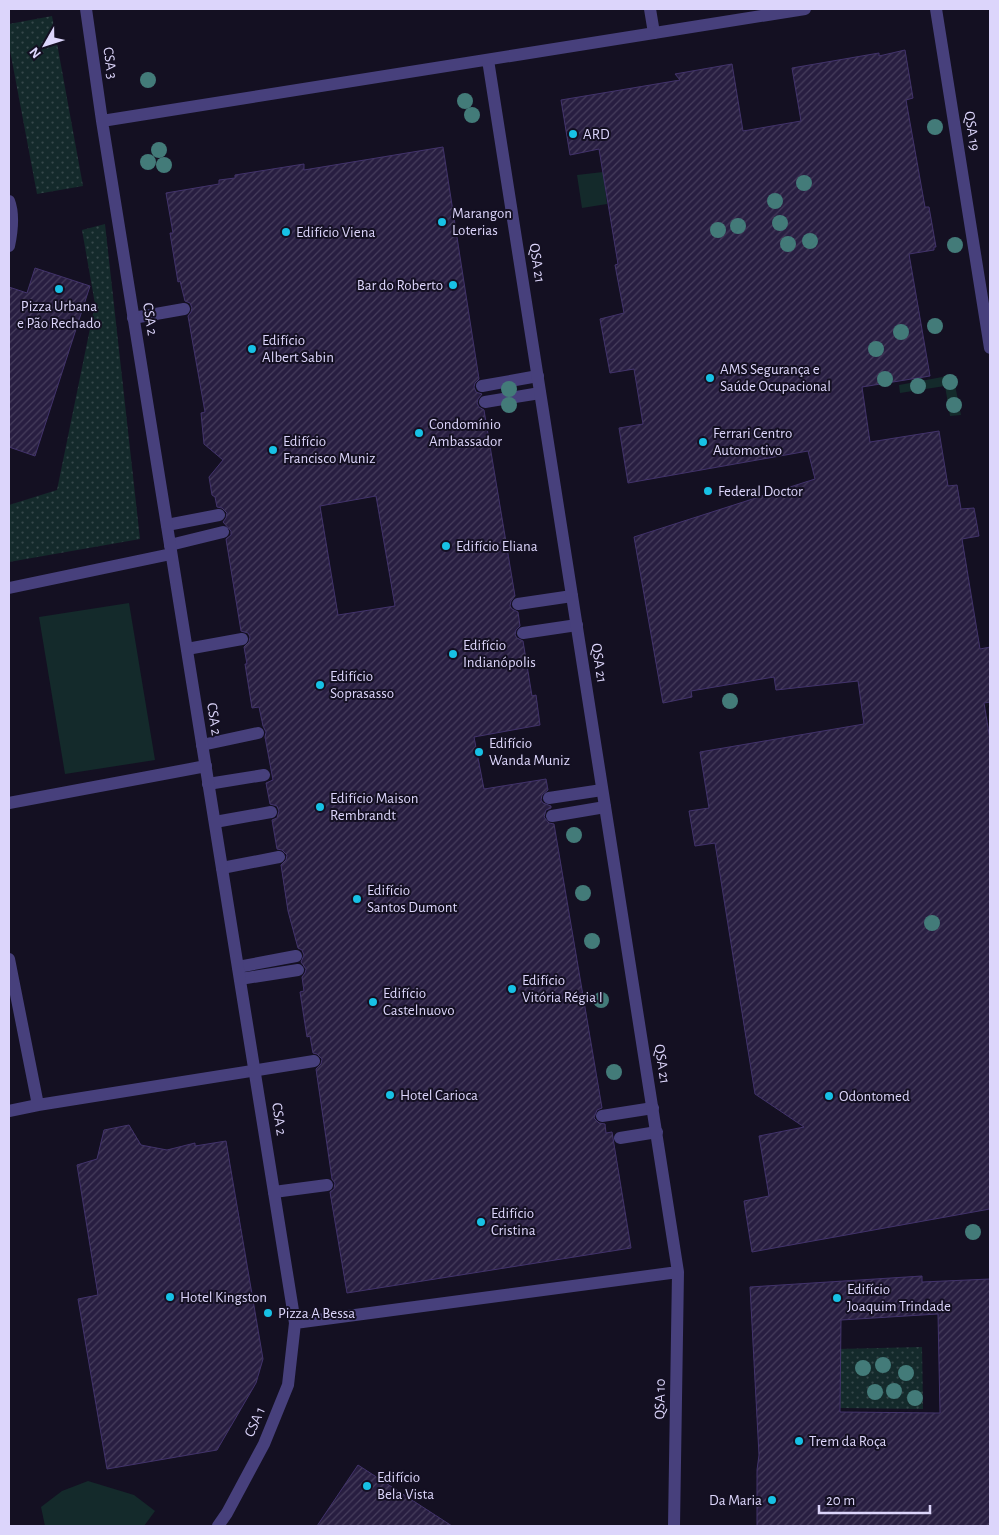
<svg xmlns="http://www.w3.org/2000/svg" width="999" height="1535" font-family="'Alegreya Sans',sans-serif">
  <defs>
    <pattern id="grass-dots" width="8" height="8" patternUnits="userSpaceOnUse" patternTransform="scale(1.25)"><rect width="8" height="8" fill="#142a2b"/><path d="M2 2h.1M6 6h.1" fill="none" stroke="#36484b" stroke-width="1.8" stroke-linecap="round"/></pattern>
    <pattern id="building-hatch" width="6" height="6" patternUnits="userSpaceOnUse" patternTransform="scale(1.25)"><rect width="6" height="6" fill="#281e41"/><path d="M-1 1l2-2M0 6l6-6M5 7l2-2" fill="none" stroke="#473e5d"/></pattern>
  </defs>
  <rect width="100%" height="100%" fill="#141022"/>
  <!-- grass -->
  <path fill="url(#grass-dots)" d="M52 16 83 186 37 194 9 45V24Z
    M105 224 140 539 9 562V505L57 490 95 304 82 230Z
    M922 1347 923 1409 839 1408 837 1349Z"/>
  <!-- green -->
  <path fill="#142a2b" d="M603 172 607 204 582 208 577 175Z
    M953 375 961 415 950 416 945 386 900 393 899 385Z
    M129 603 155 760 65 774 39 617Z
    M88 1481 134 1495 155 1511 144 1526H45L41 1507 62 1491Z"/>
  <!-- building -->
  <path fill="url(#building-hatch)" stroke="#42336b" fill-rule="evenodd" d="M905 50 913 98 906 100 925 207H929L936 247H934V250L909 254 930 376 862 387 870 442 939 431 948 486 957 485 961 509 974 508 979 536 962 539 980 649 990 647V702L984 703 990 739V1209L752 1252 744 1201 769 1196 759 1136 804 1127 755 1094 715 843 695 846 689 811 709 808 700 752 864 724 858 681 776 690 774 677 691 691 692 697 663 703 634 537 815 479 808 451 628 483 619 428 643 424 634 369 610 373 600 319 624 313 615 265 618 264 599 149 570 155 561 100 680 80 675 74 732 64 743 131 801 121 792 68 879 53V56Z
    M443 147 479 379 475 383 474 387 476 392 482 394 478 399 477 403 479 407 484 410 515 596 511 601 510 606 512 609 518 612 520 626 516 630 515 635 517 638 523 641 532 696 536 695 540 725 474 737 484 789 546 779 548 790 542 795 541 800 543 803 551 806V808L546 810 544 817 549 823 554 824 602 1108 597 1110 594 1118 599 1123 605 1124 606 1133 612 1132 631 1248 347 1293 330 1192 334 1189 335 1183 332 1179 316 1069 321 1064 322 1059 317 1054 313 1053 310 1036 307 1037 300 992 304 991 302 977 305 973 306 969 301 962 304 955 302 950 298 948 288 911 281 865 286 860 287 855 282 850 277 849 272 820 277 818 279 811 277 806 270 804 266 783 273 780 265 737 266 732 263 726 259 707 252 708 245 664H247L244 647 249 642 250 637 248 633 241 631 226 539 231 535V531L223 522 226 518 227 513 222 508 217 507 215 497 212 495 209 477 223 460 204 444 201 413 205 412 188 316 191 312 192 308 190 303 185 301 180 281 178 282 170 233H173L166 193 219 184V180L235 178V175L304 164V170ZM376 496 395 606 338 615 320 506Z
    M35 268 90 286 35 456 9 447V287L27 293Z
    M129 1125 141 1145 167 1150 195 1143V1146L226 1141 263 1359 256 1383 217 1450 107 1469 78 1299 98 1295 77 1165 97 1159 104 1130Z
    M922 1276V1282L990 1279V1526H757V1470L759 1455 750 1287ZM938 1314 940 1413 840 1412 841 1320Z
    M358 1465 452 1526H317Z"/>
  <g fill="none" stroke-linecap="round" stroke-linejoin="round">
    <!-- lane -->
    <path stroke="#47407c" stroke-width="12" d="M650 9 654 33
      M9 201C14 214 12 232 9 246
      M133 318 184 309
      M482 386 538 376
      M485 402 540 393
      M167 525 219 515
      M170 545 223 532
      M518 604 572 596
      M523 633 577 625
      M187 649 242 639
      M202 745 258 733
      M208 784 264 775
      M549 798 602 790
      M9 803 206 766
      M552 816 605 807
      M215 822 271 812
      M222 868 279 857
      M9 959 38 1105
      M238 967 296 956
      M240 979 298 970
      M9 1111 38 1105 314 1061
      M602 1116 653 1108
      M620 1138 657 1132
      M274 1192 327 1185"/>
    <!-- street -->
    <path stroke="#47407c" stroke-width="12" d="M86 9 102 121 295 1323 288 1385 264 1444 227 1513 218 1526
      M936 9 990 348
      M488 60 678 1272 674 1526
      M102 121 805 9
      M9 588 171 554
      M295 1323 678 1272"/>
  </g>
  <!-- trees -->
  <g fill="#437b79">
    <circle cx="148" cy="80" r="8"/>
    <circle cx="465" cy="101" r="8"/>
    <circle cx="472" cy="115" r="8"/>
    <circle cx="935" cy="127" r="8"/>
    <circle cx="159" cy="150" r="8"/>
    <circle cx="148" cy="162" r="8"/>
    <circle cx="164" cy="165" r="8"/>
    <circle cx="804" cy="183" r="8"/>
    <circle cx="775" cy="201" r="8"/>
    <circle cx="780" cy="223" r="8"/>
    <circle cx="738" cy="226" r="8"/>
    <circle cx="718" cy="230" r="8"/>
    <circle cx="810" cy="241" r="8"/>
    <circle cx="788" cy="244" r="8"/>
    <circle cx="955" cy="245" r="8"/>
    <circle cx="935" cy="326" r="8"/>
    <circle cx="901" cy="332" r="8"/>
    <circle cx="876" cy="349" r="8"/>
    <circle cx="885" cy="379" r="8"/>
    <circle cx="950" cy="382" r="8"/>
    <circle cx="918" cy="386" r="8"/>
    <circle cx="509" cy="389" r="8"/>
    <circle cx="509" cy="405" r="8"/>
    <circle cx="954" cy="405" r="8"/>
    <circle cx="730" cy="701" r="8"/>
    <circle cx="574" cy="835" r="8"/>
    <circle cx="583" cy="893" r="8"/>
    <circle cx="932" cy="923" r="8"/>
    <circle cx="592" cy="941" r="8"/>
    <circle cx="601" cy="1000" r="8"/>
    <circle cx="614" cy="1072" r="8"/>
    <circle cx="973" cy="1232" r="8"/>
    <circle cx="883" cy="1365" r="8"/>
    <circle cx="863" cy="1368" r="8"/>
    <circle cx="906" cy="1373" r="8"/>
    <circle cx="894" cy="1391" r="8"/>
    <circle cx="875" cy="1392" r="8"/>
    <circle cx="915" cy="1398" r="8"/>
  </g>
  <!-- markers -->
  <g fill="#17c1e5" stroke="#141022" stroke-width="2">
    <circle cx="573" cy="134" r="5"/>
    <circle cx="442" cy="222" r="5"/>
    <circle cx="286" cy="232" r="5"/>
    <circle cx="453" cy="285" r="5"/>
    <circle cx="59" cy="289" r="5"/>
    <circle cx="252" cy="349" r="5"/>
    <circle cx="710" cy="378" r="5"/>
    <circle cx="419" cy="433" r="5"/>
    <circle cx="703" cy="442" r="5"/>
    <circle cx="273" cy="450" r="5"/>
    <circle cx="708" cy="491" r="5"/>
    <circle cx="446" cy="546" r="5"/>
    <circle cx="453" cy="654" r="5"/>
    <circle cx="320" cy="685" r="5"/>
    <circle cx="479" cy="752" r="5"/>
    <circle cx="320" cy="807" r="5"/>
    <circle cx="357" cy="899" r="5"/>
    <circle cx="512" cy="989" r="5"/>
    <circle cx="373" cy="1002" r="5"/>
    <circle cx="390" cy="1095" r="5"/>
    <circle cx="829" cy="1096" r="5"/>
    <circle cx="481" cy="1222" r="5"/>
    <circle cx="170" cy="1297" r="5"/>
    <circle cx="837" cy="1298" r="5"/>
    <circle cx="268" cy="1313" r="5"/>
    <circle cx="799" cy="1441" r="5"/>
    <circle cx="367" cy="1486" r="5"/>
    <circle cx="772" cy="1500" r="5"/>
  </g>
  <g text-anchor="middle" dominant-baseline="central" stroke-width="4" stroke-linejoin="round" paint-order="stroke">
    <!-- street labels -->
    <g font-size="15" fill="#dcd5fb" stroke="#141022">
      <text transform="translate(110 63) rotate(82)">CSA 3</text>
      <text transform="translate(972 131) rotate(81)">QSA 19</text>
      <text transform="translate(537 263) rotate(81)">QSA 21</text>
      <text transform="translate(150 319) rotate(81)">CSA 2</text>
      <text transform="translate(599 663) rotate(81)">QSA 21</text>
      <text transform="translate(214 719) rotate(81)">CSA 2</text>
      <text transform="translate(662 1064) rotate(81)">QSA 21</text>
      <text transform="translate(279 1119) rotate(81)">CSA 2</text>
      <text transform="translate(660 1399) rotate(-89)">QSA 10</text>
      <text transform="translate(255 1422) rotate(-66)">CSA 1</text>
    </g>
    <!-- poi labels -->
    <g font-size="15" fill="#dcd5fb" stroke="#141022" text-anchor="start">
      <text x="583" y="134">ARD</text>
      <text x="452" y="213">Marangon<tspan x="452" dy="17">Loterias</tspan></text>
      <text x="296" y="232">Edifício Viena</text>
      <text x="443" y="285" text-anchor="end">Bar do Roberto</text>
      <text x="59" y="306" text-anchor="middle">Pizza Urbana<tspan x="59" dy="17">e Pão Rechado</tspan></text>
      <text x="262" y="340">Edifício<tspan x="262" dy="17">Albert Sabin</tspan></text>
      <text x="720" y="369">AMS Segurança e<tspan x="720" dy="17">Saúde Ocupacional</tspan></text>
      <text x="429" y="424">Condomínio<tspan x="429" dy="17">Ambassador</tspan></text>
      <text x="713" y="433">Ferrari Centro<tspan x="713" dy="17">Automotivo</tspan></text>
      <text x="283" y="441">Edifício<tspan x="283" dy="17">Francisco Muniz</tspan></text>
      <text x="718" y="491">Federal Doctor</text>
      <text x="456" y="546">Edifício Eliana</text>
      <text x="463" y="645">Edifício<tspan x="463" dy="17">Indianópolis</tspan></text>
      <text x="330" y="676">Edifício<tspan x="330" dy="17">Soprasasso</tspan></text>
      <text x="489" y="743">Edifício<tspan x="489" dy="17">Wanda Muniz</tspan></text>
      <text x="330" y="798">Edifício Maison<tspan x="330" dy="17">Rembrandt</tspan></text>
      <text x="367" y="890">Edifício<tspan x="367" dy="17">Santos Dumont</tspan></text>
      <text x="522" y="980">Edifício<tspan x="522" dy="17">Vitória Régia I</tspan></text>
      <text x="383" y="993">Edifício<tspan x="383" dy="17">Castelnuovo</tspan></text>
      <text x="400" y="1095">Hotel Carioca</text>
      <text x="839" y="1096">Odontomed</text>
      <text x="491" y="1213">Edifício<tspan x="491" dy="17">Cristina</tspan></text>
      <text x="847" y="1289">Edifício<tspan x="847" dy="17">Joaquim Trindade</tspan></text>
      <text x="180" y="1297">Hotel Kingston</text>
      <text x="278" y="1313">Pizza A Bessa</text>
      <text x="809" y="1441">Trem da Roça</text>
      <text x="377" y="1477">Edifício<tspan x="377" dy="17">Bela Vista</tspan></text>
      <text x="762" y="1500" text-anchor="end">Da Maria</text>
    </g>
  </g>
  <!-- border -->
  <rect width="999" height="1535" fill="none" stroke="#dcd5fb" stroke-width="20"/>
  <!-- north arrow -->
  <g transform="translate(45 45) rotate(231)" stroke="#141022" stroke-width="4" paint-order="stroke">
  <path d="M0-4L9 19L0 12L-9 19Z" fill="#dcd5fb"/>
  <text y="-8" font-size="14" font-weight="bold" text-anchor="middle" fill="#dcd5fb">N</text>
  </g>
  <!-- scale -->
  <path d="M819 1505v8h111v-8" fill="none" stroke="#dcd5fb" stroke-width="2.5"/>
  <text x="826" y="1505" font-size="15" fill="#dcd5fb" stroke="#141022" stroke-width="4" paint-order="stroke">20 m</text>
</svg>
